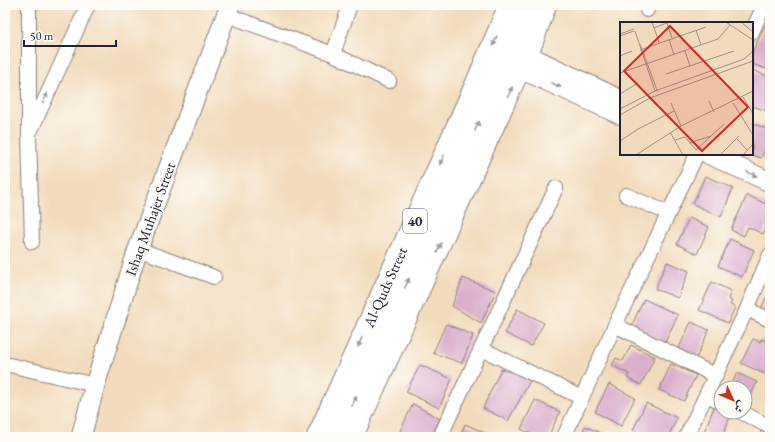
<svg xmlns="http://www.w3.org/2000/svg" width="775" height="442" font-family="'EB Garamond',Amiri,serif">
  <rect width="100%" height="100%" fill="#fdfcf7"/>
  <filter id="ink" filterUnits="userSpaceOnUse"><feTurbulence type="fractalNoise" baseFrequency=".025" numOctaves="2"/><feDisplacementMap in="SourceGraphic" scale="8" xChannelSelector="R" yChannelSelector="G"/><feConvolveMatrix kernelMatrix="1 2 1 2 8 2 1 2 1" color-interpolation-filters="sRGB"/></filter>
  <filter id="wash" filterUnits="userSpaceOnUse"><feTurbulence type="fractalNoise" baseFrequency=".012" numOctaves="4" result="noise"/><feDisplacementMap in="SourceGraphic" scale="16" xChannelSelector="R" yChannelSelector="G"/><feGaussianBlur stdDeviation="0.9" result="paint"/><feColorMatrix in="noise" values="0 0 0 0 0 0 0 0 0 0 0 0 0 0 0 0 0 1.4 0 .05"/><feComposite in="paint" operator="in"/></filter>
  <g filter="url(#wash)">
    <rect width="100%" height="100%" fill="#f2dbbc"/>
    <g id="blocks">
      <!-- building -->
      <path fill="#daafcd" d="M765 25 770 27V70L752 64V53Z
        M752 70 770 77V106L768 111 752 106Z
        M752 123 770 130V139L761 158 752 155Z
        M705 176 733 188 721 217 693 204Z
        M747 195 770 206V219L763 234 748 227 744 236 731 230Z
        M689 218 709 227 697 254 677 244Z
        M730 239 754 250 742 277 718 266Z
        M667 262 689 271 678 298 655 289Z
        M463 278 496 291 481 323 452 306Z
        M712 282 731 291 728 299 732 301 730 305 735 307 728 323 699 310Z
        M770 289V315L760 311Z
        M644 299 678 315 665 342 631 327Z
        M517 309 544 323 531 346 505 333Z
        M691 322 709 330 696 358 678 350Z
        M446 324 473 335 462 363 433 353Z
        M753 339 760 342 761 339 770 343 769 347H770V368L767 375 741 363Z
        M631 345 655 357 641 385 627 378 629 374 612 365 616 358 623 361Z
        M671 364 696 375 684 401 659 390Z
        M420 365 452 379 439 408 406 392Z
        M501 369 531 379 508 421 483 408Z
        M737 373 757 382 745 409V388H730Z
        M609 384 635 398 621 426 595 412Z
        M535 400 560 412 548 437H538L521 429Z
        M646 403 677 418 668 437H647L633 430Z
        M413 404 440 419 431 437H397Z
        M714 407 721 410V412L731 414 722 437H716L704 432Z
        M465 424 494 437H460Z
        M585 426 609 437H580Z
        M761 431 770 435V437H759Z"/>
    </g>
  </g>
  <g filter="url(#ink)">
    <use href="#blocks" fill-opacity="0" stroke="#8a7e7c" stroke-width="1"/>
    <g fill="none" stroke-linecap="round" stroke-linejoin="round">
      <!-- street casing -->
      <g stroke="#8a7e7c" stroke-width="16">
        <path id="street" d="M29 5V134L32 242
          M647 10 648 5
          M227 15 333 54 389 81
          M752 32 764 5
          M333 54 350 5
          M31 130 88 5
          M626 195 668 213
          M138 249 214 277
          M747 309 770 320
          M615 325 716 376
          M482 349 582 398
          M5 364 95 385
          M707 395 721 402
          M741 412 770 427
          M440 437 556 188
          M564 437 615 325 697 154
          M686 437 747 309 770 255"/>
      </g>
      <!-- secondary casing -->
      <g stroke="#8a7e7c" stroke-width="21">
        <path id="secondary" d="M521 69 621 115
          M708 154 770 182
          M81 437 95 385 138 249 230 5
          M353 437 527 55 621 100"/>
      </g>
      <!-- highway casing -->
      <g stroke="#8a7e7c" stroke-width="24">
        <path id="highway" d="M527 55 545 5
          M318 437 477 83 510 5
          M338 437 497 80 528 5"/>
      </g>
      <!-- street -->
      <use href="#street" stroke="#fff" stroke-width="14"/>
      <!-- secondary -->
      <use href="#secondary" stroke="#fff" stroke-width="19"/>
      <!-- highway -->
      <use href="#highway" stroke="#fff" stroke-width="22"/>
    </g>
    <!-- one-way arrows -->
    <defs><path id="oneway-solid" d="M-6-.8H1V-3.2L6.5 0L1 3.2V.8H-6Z"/></defs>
    <g fill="#9c9ca7">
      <use href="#oneway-solid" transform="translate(495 41) rotate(113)"/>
      <use href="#oneway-solid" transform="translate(556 85) rotate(25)"/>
      <use href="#oneway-solid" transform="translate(510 92) rotate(-66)"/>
      <use href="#oneway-solid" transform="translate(45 98) rotate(-65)"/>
      <use href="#oneway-solid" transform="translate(477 126) rotate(-66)"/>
      <use href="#oneway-solid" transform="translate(442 160) rotate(114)"/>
      <use href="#oneway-solid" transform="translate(752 174) rotate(24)"/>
      <use href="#oneway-solid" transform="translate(439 248) rotate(-66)"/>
      <use href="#oneway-solid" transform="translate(407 283) rotate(-66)"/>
      <use href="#oneway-solid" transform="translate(360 342) rotate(114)"/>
      <use href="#oneway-solid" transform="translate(354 401) rotate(-66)"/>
    </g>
  </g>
  <g text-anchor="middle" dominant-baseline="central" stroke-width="3.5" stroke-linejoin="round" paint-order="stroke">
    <!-- shield labels -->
    <rect fill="#fdfcf7" stroke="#646373" stroke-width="1" x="403" y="209" width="24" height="24" rx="3"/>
    <g font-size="14" font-weight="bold" fill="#22223b">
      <text x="415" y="221">40</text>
    </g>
    <!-- street labels -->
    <g font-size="15" fill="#22223b" stroke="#fdfcf7">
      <text transform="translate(150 219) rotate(-70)">Ishaq Muhajer Street</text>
      <text transform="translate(385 287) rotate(-66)">Al-Quds Street</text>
    </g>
  </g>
  <!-- overview -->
  <g transform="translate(620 22)">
    <rect width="133" height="133" fill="#f2dbbc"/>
    <path fill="none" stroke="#9f9188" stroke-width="1" d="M32 0 39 20M106 0 133 18M121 0 133 10M47 1 52 16M34 6 49 0M76 8 81 23M15 9 35 69 124 37 133 29M0 12 14 7M0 14 14 9M49 17 54 33M20 22 37 68M20 28 86 5M65 29 70 44M0 34 12 29M0 51 98 17 110 3M46 52 114 29M0 72 18 61M123 75 133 92M89 79 94 90M51 81 61 104M113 81 133 113M0 87 35 69M0 93 30 76 133 39M50 110 63 133M117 117 127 128M55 118 65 115 76 128 104 102M0 119 18 107 54 89M69 121 91 114M16 133 61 104 133 69M100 133 119 114M123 133 133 122"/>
    <path fill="#d62828" fill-opacity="0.15" stroke="#d62828" stroke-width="2" d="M50 4 128 85 82 129 4 49Z"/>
    <rect width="133" height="133" fill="none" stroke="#22223b" stroke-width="2"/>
  </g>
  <!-- margin -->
  <rect width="775" height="442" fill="none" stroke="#fdfcf7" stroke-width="20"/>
  <!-- north arrow -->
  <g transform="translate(733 400) rotate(134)"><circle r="19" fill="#fdfcf7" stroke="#a5a5ac"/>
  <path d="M0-3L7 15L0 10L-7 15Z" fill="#c8321e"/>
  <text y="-6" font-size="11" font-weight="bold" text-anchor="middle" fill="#22223b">ش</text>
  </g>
  <!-- scale -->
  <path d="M24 40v6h92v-6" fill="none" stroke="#22223b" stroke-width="2"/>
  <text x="30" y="40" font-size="12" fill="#22223b" stroke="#fdfcf7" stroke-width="3" paint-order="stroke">50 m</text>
</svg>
